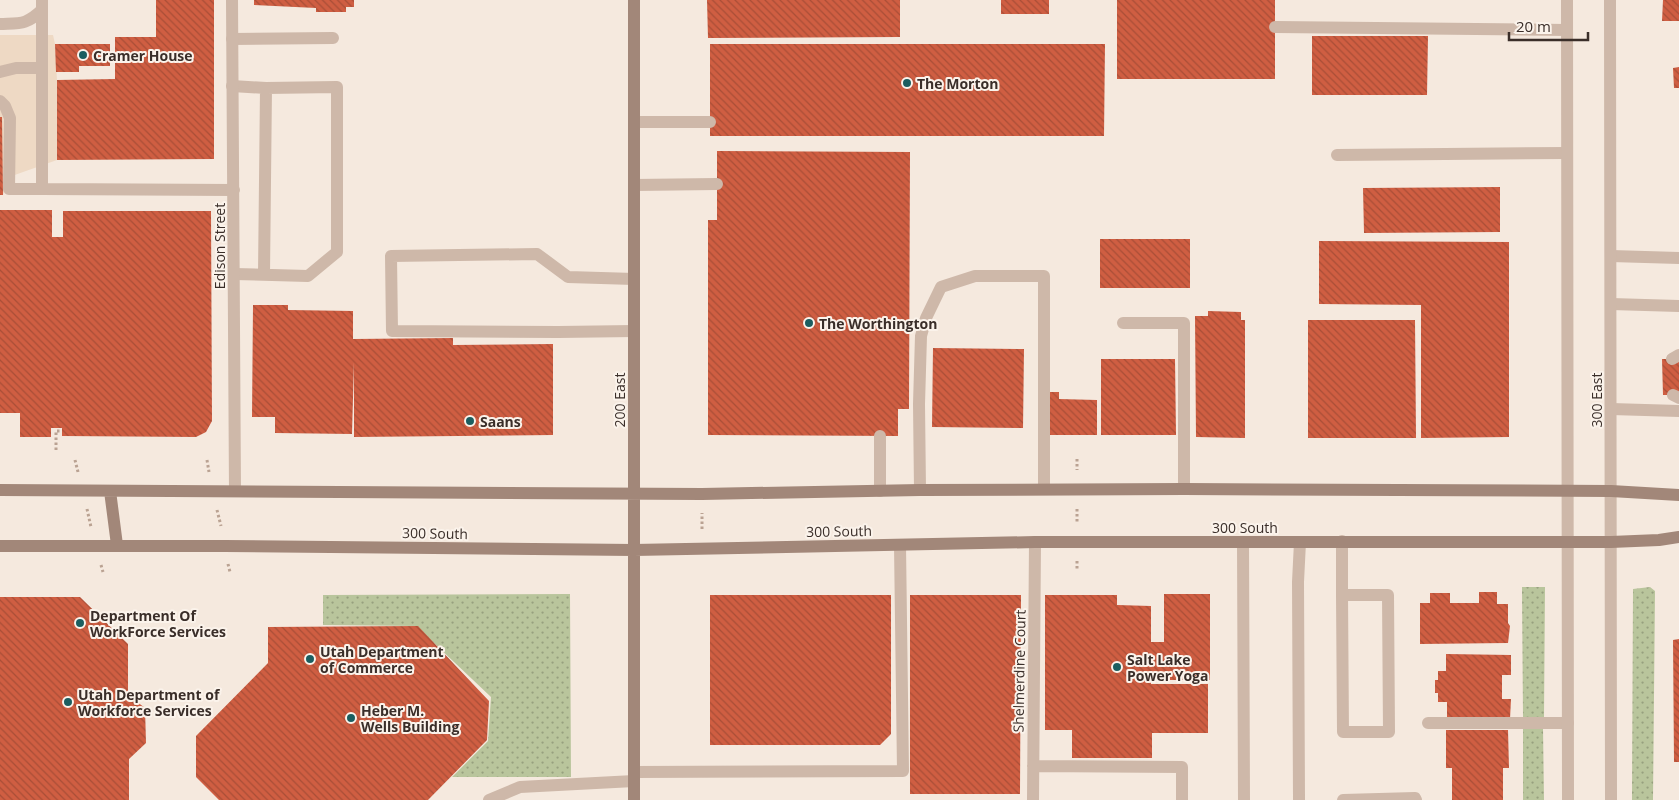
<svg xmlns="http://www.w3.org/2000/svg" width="1679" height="800" font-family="'Open Sans',sans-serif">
  <defs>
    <pattern id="grass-dots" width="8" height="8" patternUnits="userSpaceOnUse" patternTransform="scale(1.25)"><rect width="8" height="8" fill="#b9c59c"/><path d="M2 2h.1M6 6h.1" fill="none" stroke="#97a07f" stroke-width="1.8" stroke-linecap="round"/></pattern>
    <pattern id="building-back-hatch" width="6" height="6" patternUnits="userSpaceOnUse" patternTransform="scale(1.25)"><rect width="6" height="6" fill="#cf5e42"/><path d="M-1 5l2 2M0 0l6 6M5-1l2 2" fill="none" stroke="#a94e37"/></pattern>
  </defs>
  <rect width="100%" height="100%" fill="#f5e9de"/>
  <!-- grass -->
  <path fill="url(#grass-dots)" d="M1522 587H1545L1544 717H1523Z
    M1650 587 1655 591 1653 800H1632L1633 589Z
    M570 594 571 777H452L488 741 491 697 416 626 323 625V595Z
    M1523 726 1543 727 1544 800H1523Z"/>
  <!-- plaza -->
  <path fill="#eed9c4" d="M0 35H53L55 44 57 80V160L9 177 3 195 0 117Z"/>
  <!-- building -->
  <path fill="url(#building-back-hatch)" d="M156 0H214V159L57 160V80L115 79V37H156Z
    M254 0H354V7H346V12H316V8L254 5Z
    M707 0H900V37L708 38Z
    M1001 0H1049V14H1001Z
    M1117 0H1275V79H1117Z
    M1663 0H1679V21H1662Z
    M1312 36H1428L1427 95H1312Z
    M55 44H110V66H79V72H56Z
    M710 44H1105L1104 136H710Z
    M1679 67V88H1674L1673 68Z
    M0 117H2L3 195H0Z
    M717 151 910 152 909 409H898V436L708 435V220H717Z
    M1500 187V232L1364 233 1363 188Z
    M0 210H52V237H63V211H211L212 421 206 432 196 437 62 436V428H51V437H20V413H0Z
    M1100 239H1190V288H1100Z
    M1319 241 1509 242V437L1421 438V305L1319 304Z
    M253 305H288V310L353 311V339L453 338V345L553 344V435L354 437V362L352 434 275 433V417H252Z
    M1208 311 1241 312V320H1245V438L1196 437 1195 316H1208Z
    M1308 320H1415L1416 438H1308Z
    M933 348 1024 349 1023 428 932 427Z
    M1101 359H1175L1176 435H1101Z
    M1662 359H1679V395H1663Z
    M1049 392H1059V399L1097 400V435H1049Z
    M1479 592H1497V604H1508V623L1510 626 1508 643 1420 644V603H1430V593H1450V603H1479Z
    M1164 594H1210V680H1170L1166 675H1151V684H1208V733H1152V758H1072V730H1045V595H1117V605L1151 606V642H1164Z
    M710 595H891V734L880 745H710Z
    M910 595H1021L1020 794H910Z
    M0 597H80L128 644V695L145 708 146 743 129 759V800H0Z
    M418 626 489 701 487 740 428 800H219L196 777V736L268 663V627Z
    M1679 639V762H1674L1673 640Z
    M1446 654 1511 655V675H1502V699H1511L1510 719 1447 718V702H1438V693H1435V680H1438V671H1446Z
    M1446 730H1508L1509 768H1503V800H1452V768H1446Z"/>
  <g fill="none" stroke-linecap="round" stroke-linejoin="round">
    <!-- path -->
    <path stroke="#baa292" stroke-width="3" stroke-dasharray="2.5 2.5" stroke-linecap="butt" d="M56 450V431H62
      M1077 459V470
      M75 460 78 472
      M207 460 209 472
      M87 509 91 527
      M1077 509V522
      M217 510 221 526
      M702 529V513
      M1077 561V571
      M228 564 230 572
      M101 565 103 572"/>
    <!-- lane -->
    <path stroke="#ceb8a9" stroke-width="12" d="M0 24C21 23 26 25 42 10
      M1275 27 1567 30
      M232 39 333 38
      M232 86 266 88
      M634 122H710
      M1337 155 1567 153
      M634 185 717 184
      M1611 256 1679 258
      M234 274 308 276 337 252V87L266 88 264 274
      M634 279 568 277 537 254 391 256 392 331 558 332 634 331
      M1611 304 1679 306
      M1123 323H1184V489
      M1672 359 1679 355
      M1673 395 1679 398
      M1611 409 1679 411
      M920 490 919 404 921 336 926 318 941 287 975 276H1044V489
      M880 491V436
      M1342 541V595L1343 732H1389L1388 595H1342
      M1243 542 1244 800
      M1428 723H1568
      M1033 766 1182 767V800
      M634 772 903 771 900 545
      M489 800 520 787 634 781
      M1033 800 1035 542
      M1299 800 1298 582 1300 542
      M1343 800 1415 798 1416 800"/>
    <!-- street -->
    <path stroke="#ceb8a9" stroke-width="12" d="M42 0V189L234 190
      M232 0 235 491
      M1567 0 1568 800
      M1610 0 1611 800
      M0 72 16 68H41
      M0 101 5 106 10 118 9 189H42"/>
    <!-- secondary -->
    <path stroke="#a28779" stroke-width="12" d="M634 0V800
      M0 490 702 494 920 490 1184 489 1611 491 1679 495
      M110 491 117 545
      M0 546H225L634 550 1035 542H1611L1659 540 1679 537"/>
  </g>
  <!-- markers -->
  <g fill="#1b5e60" stroke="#fbf3eb" stroke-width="2">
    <circle cx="83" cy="55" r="5"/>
    <circle cx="907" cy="83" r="5"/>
    <circle cx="809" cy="323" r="5"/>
    <circle cx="470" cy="421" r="5"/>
    <circle cx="80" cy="623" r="5"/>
    <circle cx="310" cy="659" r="5"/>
    <circle cx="1117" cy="667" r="5"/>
    <circle cx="68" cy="702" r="5"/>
    <circle cx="351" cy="718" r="5"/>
  </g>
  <g text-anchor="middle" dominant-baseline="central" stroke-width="4" stroke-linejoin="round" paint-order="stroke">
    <!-- poi labels -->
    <g font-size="14" font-weight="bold" fill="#3a2e29" stroke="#fbf3eb" text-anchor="start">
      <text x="93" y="55">Cramer House</text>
      <text x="917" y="83">The Morton</text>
      <text x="819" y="323">The Worthington</text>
      <text x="480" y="421">Saans</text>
      <text x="90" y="615">Department Of<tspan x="90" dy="16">WorkForce Services</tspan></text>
      <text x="320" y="651">Utah Department<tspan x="320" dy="16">of Commerce</tspan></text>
      <text x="1127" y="659">Salt Lake<tspan x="1127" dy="16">Power Yoga</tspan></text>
      <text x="78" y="694">Utah Department of<tspan x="78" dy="16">Workforce Services</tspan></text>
      <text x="361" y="710">Heber M.<tspan x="361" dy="16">Wells Building</tspan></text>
    </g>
    <!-- street labels -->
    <g font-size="14" fill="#3a2e29" stroke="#fbf3eb">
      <text transform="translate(219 246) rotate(-90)">Edison Street</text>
      <text transform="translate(619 400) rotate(-90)">200 East</text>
      <text transform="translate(1596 400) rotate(-90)">300 East</text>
      <text x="1245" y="527">300 South</text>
      <text transform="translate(839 531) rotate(-1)">300 South</text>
      <text transform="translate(435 533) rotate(1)">300 South</text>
      <text transform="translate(1019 671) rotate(-89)">Shelmerdine Court</text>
    </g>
  </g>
  <!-- scale -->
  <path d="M1509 32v8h79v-8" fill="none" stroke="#3a2e29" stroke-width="2.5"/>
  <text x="1516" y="32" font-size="15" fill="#3a2e29" stroke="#fbf3eb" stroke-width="4" paint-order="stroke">20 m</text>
</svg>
